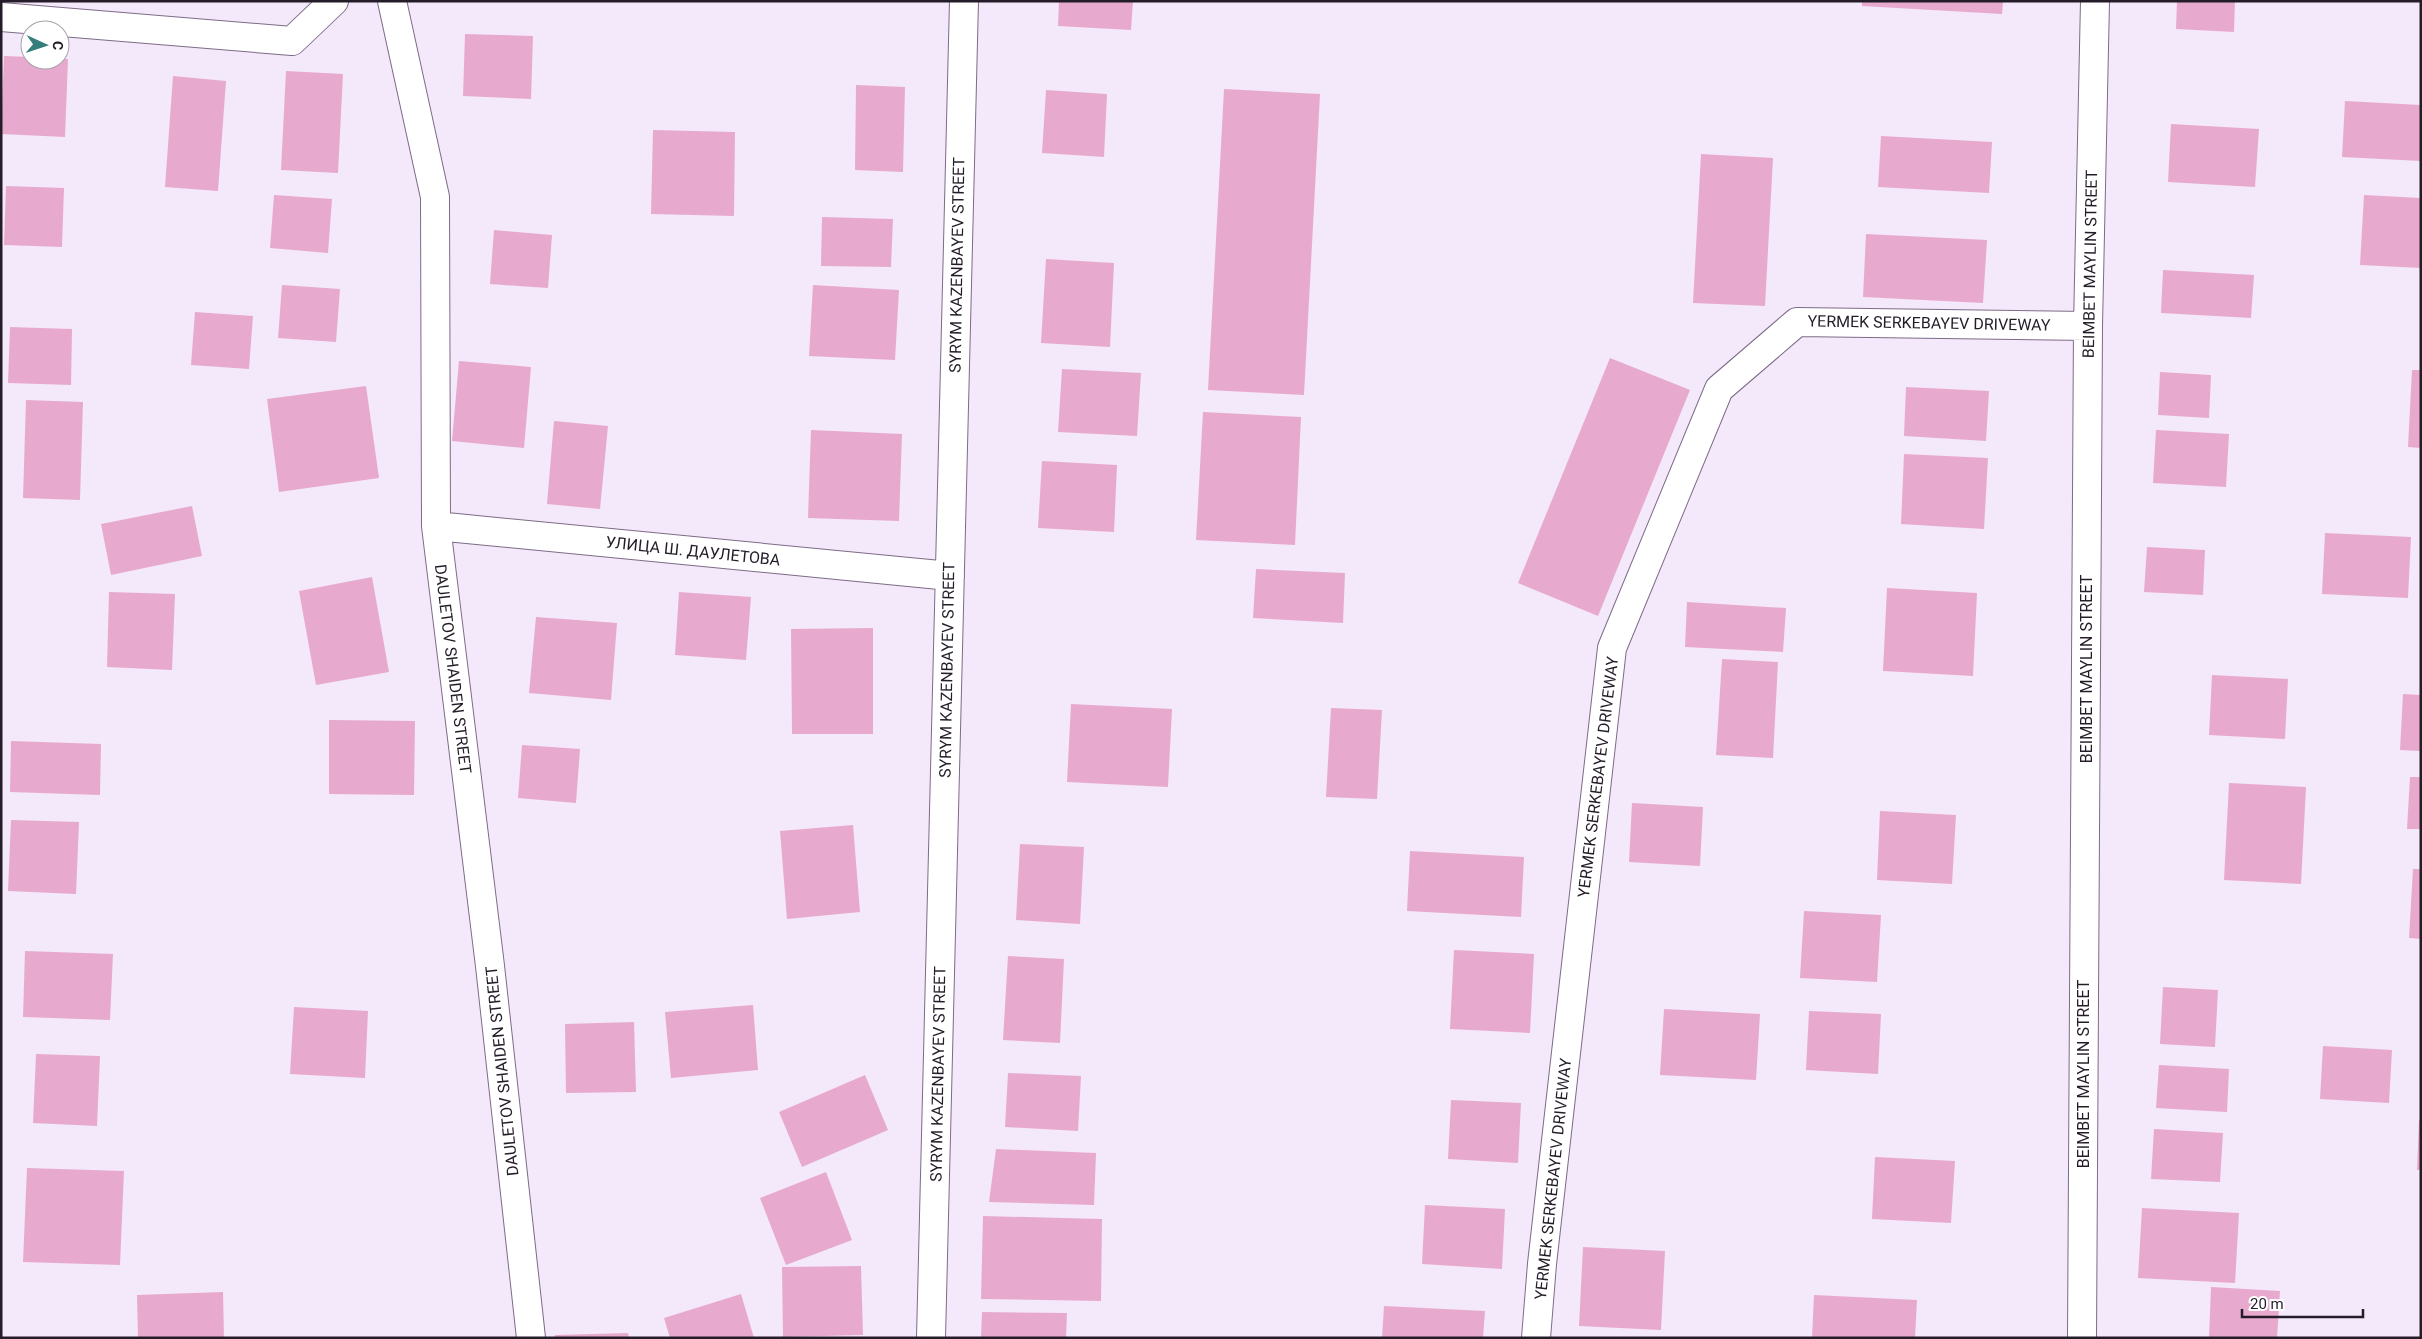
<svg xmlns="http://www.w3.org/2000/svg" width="2422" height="1339" font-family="Roboto,sans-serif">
  <rect width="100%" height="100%" fill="#f4e8fb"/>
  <!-- building -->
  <path fill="#e7aace" d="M1059 1H1133L1131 30 1058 26Z
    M1862 1H2003L2002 14 1862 6Z
    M2177 1H2235L2234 32 2176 29Z
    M465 34 533 36 531 99 463 96Z
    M4 56 30 57V60L68 59 65 137 1 134Z
    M286 71 343 74 338 173 281 170Z
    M173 76 226 81 218 191 165 187Z
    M856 85 905 87 903 172 855 170Z
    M1224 89 1320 94 1304 395 1208 390Z
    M1046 90 1107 94 1104 157 1042 153Z
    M2345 101 2421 105V161L2342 157Z
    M2171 124 2259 129 2255 187 2168 182Z
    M653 130 735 132 734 216 651 214Z
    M1881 136 1992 142 1989 193 1878 187Z
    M1701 154 1773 158 1765 306 1693 303Z
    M6 186 64 188 62 247 4 245Z
    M274 195 332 199 328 253 270 248Z
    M2364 195 2421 198V268L2360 265Z
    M822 217 893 219 891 267 821 266Z
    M494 230 552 235 548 288 490 284Z
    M1866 234 1987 240 1983 303 1863 297Z
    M1046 259 1114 263 1110 347 1041 343Z
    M2163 270 2254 275 2251 318 2161 313Z
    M282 285 340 289 336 342 278 338Z
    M813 285 899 290 895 360 809 356Z
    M195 312 253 316 249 369 191 365Z
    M10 327 72 329 71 385 8 383Z
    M1610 358 1690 390 1598 616 1518 583Z
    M459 361 531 367 524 448 452 441Z
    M1062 369 1141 373 1137 436 1058 432Z
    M2412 370H2421V448L2408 447Z
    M2160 372 2211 375 2209 418 2158 415Z
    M366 386 379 478 279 492 267 399Z
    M1906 387 1989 391 1986 441 1904 436Z
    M26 400 83 402 80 500 23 498Z
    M1203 412 1301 417 1295 545 1196 540Z
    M554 421 608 426 600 509 547 504Z
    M811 430 902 434 899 521 808 518Z
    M2156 430 2229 434 2226 487 2153 483Z
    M1904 454 1988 458 1984 529 1901 524Z
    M1042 461 1117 465 1114 532 1038 528Z
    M192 506 202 556 111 575 101 524Z
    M2325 533 2411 537 2408 598 2322 594Z
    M2147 547 2205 550 2203 595 2144 592Z
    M1256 569 1345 573 1343 623 1253 618Z
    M372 577 389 672 316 685 299 591Z
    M1887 588 1977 593 1973 676 1883 671Z
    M109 592 175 594 172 670 107 667Z
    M679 592 751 597 746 660 675 655Z
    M1687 602 1786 608 1783 652 1685 647Z
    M536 617 617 623 611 700 529 693Z
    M873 628V734H792L791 629Z
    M1722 659 1778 662 1773 758 1716 755Z
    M2212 675 2288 679 2285 739 2209 735Z
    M2403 694 2421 695V751L2400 750Z
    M1071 704 1172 709 1168 787 1067 782Z
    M1331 708 1382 710 1377 799 1326 797Z
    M329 720 415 721 414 795 329 794Z
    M11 741 101 744 100 795 10 792Z
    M522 745 580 749 576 803 518 798Z
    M2410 777H2421V829H2407Z
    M2229 783 2306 787 2301 884 2224 880Z
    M1632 803 1703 807 1700 866 1629 862Z
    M1880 811 1956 815 1952 884 1877 880Z
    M11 820 79 822 76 894 8 891Z
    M853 825 860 912 787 919 780 831Z
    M1020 844 1084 847 1080 924 1016 920Z
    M1410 851 1524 857 1521 917 1407 911Z
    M2413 869H2421V939L2409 938Z
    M1804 911 1881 915 1877 982 1800 978Z
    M1454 950 1534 954 1530 1033 1450 1029Z
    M25 951 113 954 110 1020 23 1017Z
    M1008 956 1064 959 1060 1043 1003 1040Z
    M2163 987 2218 990 2215 1047 2160 1044Z
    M753 1005 758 1070 671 1078 665 1012Z
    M294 1007 368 1011 365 1078 290 1074Z
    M1664 1009 1760 1014 1756 1080 1660 1075Z
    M1809 1011 1881 1014 1878 1074 1806 1070Z
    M634 1022 636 1092 566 1093 565 1024Z
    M2323 1046 2392 1050 2389 1103 2320 1099Z
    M36 1054 100 1056 97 1126 33 1123Z
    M2159 1065 2229 1069 2227 1112 2156 1108Z
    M1008 1073 1081 1076 1078 1131 1005 1127Z
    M865 1075 888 1130 802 1167 779 1112Z
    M1451 1100 1521 1103 1518 1163 1448 1159Z
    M2419 1120H2421V1170H2417Z
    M2154 1129 2223 1133 2220 1182 2151 1179Z
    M996 1149 1096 1153 1094 1205 989 1202Z
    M1875 1157 1955 1161 1951 1223 1872 1219Z
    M27 1168 124 1171 120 1265 23 1262Z
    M826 1172 852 1240 786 1265 760 1198Z
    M1425 1205 1505 1209 1502 1269 1422 1264Z
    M2142 1208 2239 1213 2235 1283 2138 1278Z
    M983 1216 1102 1219 1101 1301 981 1299Z
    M1583 1247 1665 1251 1661 1330 1579 1326Z
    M861 1266 863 1335 783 1337 782 1267Z
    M2211 1287 2280 1291 2277 1338H2209Z
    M223 1292 224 1338H138L137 1295Z
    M741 1294 754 1338H670L664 1318Z
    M1814 1295 1917 1300 1915 1338H1812Z
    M1384 1306 1485 1311 1483 1338H1382Z
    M982 1312 1067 1313 1066 1338H981Z
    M628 1333 629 1338H555V1335Z"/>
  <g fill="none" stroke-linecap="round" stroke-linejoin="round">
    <!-- minor casing -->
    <g stroke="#7d6b87" stroke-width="30">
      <path id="minor" d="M392 1 435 197 436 526 490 966 531 1338
        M1 17 292 41 334 1
        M436 526 950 576
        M931 1338 964 1
        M1536 1338 1542 1264 1612 648 1719 389 1797 322 2088 326
        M2082 1338 2088 326 2095 1"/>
    </g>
    <!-- minor -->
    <use href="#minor" stroke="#fff" stroke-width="28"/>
  </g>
  <g text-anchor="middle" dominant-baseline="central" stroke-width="4.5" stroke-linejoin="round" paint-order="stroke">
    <!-- street labels -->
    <g font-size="16" fill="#241c28" stroke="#fff">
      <text transform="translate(2090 264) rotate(-89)">BEIMBET MAYLIN STREET</text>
      <text transform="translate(957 265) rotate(-89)">SYRYM KAZENBAYEV STREET</text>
      <text transform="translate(1929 323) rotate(1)">YERMEK SERKEBAYEV DRIVEWAY</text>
      <text transform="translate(693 551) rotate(6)">УЛИЦА Ш. ДАУЛЕТОВА</text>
      <text transform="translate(453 669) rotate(83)">DAULETOV SHAIDEN STREET</text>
      <text transform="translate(2086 669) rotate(-90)">BEIMBET MAYLIN STREET</text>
      <text transform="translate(947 670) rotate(-89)">SYRYM KAZENBAYEV STREET</text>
      <text transform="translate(1598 777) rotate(-83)">YERMEK SERKEBAYEV DRIVEWAY</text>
      <text transform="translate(502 1071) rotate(-96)">DAULETOV SHAIDEN STREET</text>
      <text transform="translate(938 1074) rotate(-89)">SYRYM KAZENBAYEV STREET</text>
      <text transform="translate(2083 1074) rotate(-90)">BEIMBET MAYLIN STREET</text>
      <text transform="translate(1553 1179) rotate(-84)">YERMEK SERKEBAYEV DRIVEWAY</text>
    </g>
  </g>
  <!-- border -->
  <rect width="2422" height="1339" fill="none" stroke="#241c28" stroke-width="5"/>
  <!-- north arrow -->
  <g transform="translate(45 45) rotate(93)"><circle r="24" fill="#ffffff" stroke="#a7a4a9"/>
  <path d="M0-4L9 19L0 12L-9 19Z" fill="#357d7a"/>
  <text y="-8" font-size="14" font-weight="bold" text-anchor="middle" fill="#241c28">С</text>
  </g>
  <!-- scale -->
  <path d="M2242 1309v8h121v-8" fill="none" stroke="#241c28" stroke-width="2.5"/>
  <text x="2250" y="1309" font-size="15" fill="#241c28" stroke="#ffffff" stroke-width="4" paint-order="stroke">20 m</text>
</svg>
